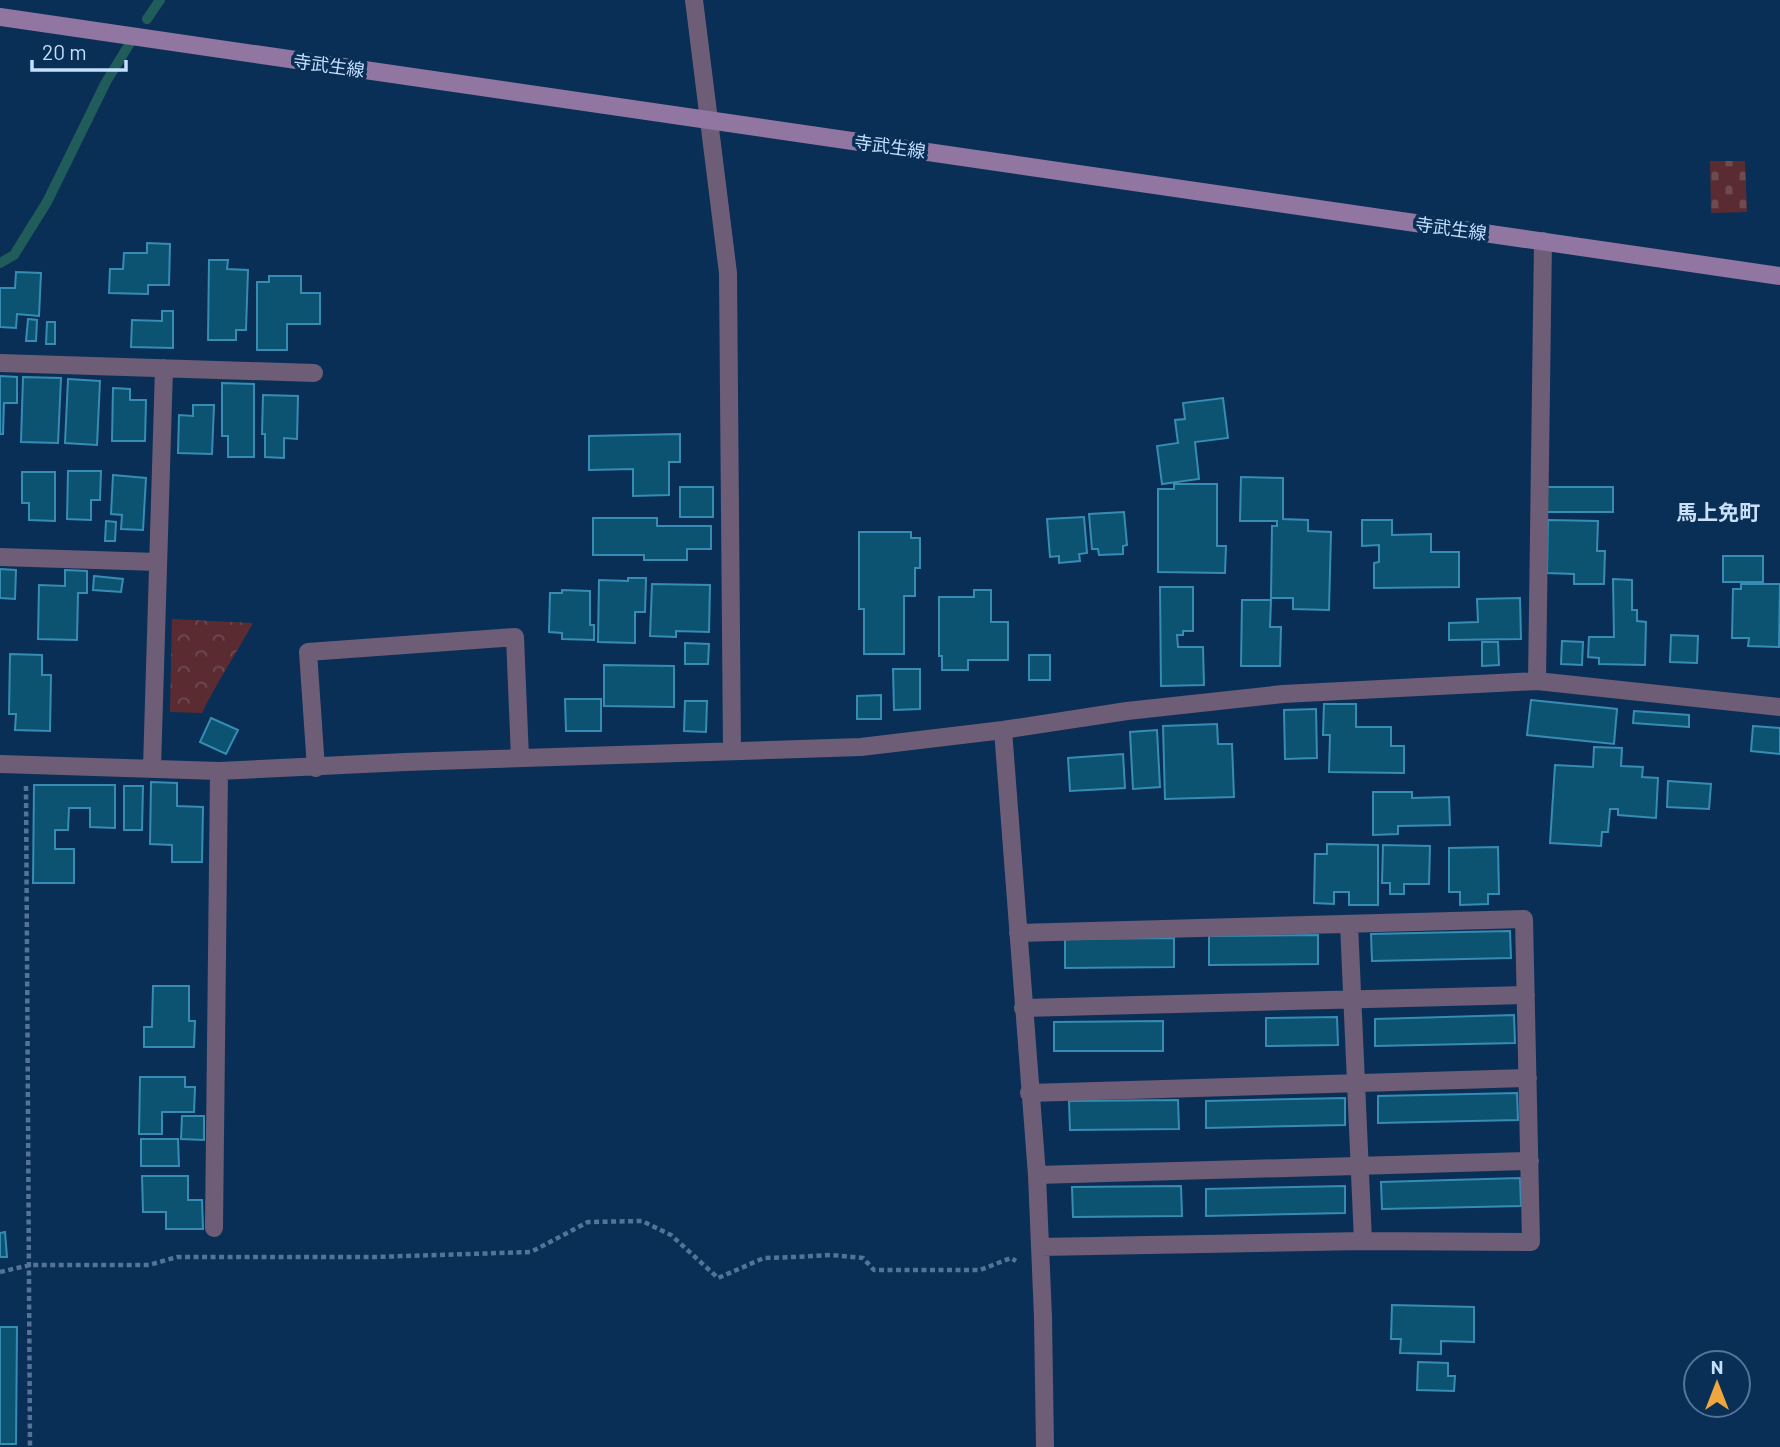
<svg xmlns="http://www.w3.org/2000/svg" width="1780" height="1447" font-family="Barlow,'Noto Sans JP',sans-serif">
  <defs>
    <pattern id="cemetery-stones" width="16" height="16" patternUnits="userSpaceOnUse" patternTransform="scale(1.75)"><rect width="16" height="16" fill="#5a2c32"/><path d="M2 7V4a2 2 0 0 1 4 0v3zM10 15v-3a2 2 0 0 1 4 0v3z" fill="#704a51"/></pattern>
    <pattern id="park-crowns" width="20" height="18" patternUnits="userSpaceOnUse" patternTransform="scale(1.75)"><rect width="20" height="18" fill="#5a2c32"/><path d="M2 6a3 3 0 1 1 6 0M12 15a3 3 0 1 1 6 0" fill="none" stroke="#704a51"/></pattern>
  </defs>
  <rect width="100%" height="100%" fill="#092f56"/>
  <!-- cemetery -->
  <path fill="url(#cemetery-stones)" d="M1710 161H1745L1747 212 1711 213Z"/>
  <!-- park -->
  <path fill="url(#park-crowns)" d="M172 619 253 623C236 654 217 682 202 713L170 712Z"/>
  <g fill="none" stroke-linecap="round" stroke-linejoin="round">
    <!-- stream -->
    <path stroke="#205c5a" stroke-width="10" d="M147 19 160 0
      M0 263 14 255 47 202 106 82 130 43"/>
  </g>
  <!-- building -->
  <path fill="#0c5371" stroke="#378cb4" stroke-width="2" d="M147 243 170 244 169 285H148V294L109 293 110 269H123L124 253H147Z
    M209 260H228L227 269 248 270 246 330H236V340H208Z
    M16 272 41 273 39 316 17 314 16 328 0 327V288H15Z
    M269 276H301V293H320V324H287V350H257V282H269Z
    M162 311H173V348L131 347 132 320 162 321Z
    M28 319 37 320 36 341H26Z
    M47 322H55V344H46Z
    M0 376 17 377V403H4L3 434H0Z
    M23 377 61 378 58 443 21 442Z
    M68 379 100 381 97 445 65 443Z
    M222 383 254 384V457H228V436H222Z
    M113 388 130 389V400H146L145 441H112Z
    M263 395 298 396 297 439 284 438V458L265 457V434H262Z
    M1223 398 1228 438 1195 442 1199 479 1162 484 1157 446 1178 443 1175 420 1185 419 1183 403Z
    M193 405H214L212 454 178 453 179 415 193 416Z
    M680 434V462H669V495L633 496V469L589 470V436Z
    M68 471H101L100 500H91V520L67 519Z
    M22 472H55V521L29 520V503H22Z
    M113 475 146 478 143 530 121 529 122 515 111 514Z
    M1241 477 1283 478V519L1308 520V531L1331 532 1329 610 1293 609V598H1271L1272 526H1277V521H1240Z
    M1174 484H1217V546H1226L1225 573 1158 572V489H1174Z
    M680 487H713V517H680Z
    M1546 487H1613V512H1546Z
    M1124 512 1127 545 1123 546V554L1099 555 1098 549H1092L1089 514Z
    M1084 517 1087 553 1079 554 1080 561 1059 563V556L1050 557 1047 519Z
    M593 518H657V526H711V549H687V560H644V555H593Z
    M1362 520H1392V535L1431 534V552H1459V587L1374 588V563L1379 562V545L1362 546Z
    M1548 520 1598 521 1597 551H1605L1604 584H1574V574L1547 573Z
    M106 521 116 522 115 541H105Z
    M859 532H911V538H920V568H915V596H904V654H864V609H859Z
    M1723 556H1763V582H1723Z
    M0 569 16 570 15 599 0 598Z
    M65 570 87 571V593H78L77 640 38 639 39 585 65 586Z
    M94 576 123 579 121 592 93 590Z
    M628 578H646L645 612H635V643L598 642 599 580 628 581Z
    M1613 579 1632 580V610H1637V621L1646 622 1645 665 1599 664V658L1588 657 1589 637H1614Z
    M652 584 710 585 709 632 676 631V637L650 636Z
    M1741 584H1780L1779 647 1748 646 1749 638H1732L1733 589H1741Z
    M1160 587H1193V631H1183V635H1177L1178 647H1203L1204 685 1161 686Z
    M562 590 590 591V625H594V640L562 639V633L549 632 550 593H562Z
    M974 590H991V622H1008V660H968V670H942V656H939V597H974Z
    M1520 598 1521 639 1449 640V623L1478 622 1477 599Z
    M1242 600H1271L1270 627H1281L1280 666H1241Z
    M1671 635 1698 636 1697 663 1670 662Z
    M1562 641 1583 642 1582 665 1561 664Z
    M1482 642H1498L1499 665 1482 666Z
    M685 643 709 644 708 664H685Z
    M10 654 42 655V675H51L50 731 15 730 16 714H9Z
    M1029 655H1050V680H1029Z
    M604 665 674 666V707L604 706Z
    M893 669H920V709L894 710Z
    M881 695V719H857V696Z
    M565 699H601V731H566Z
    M1531 700 1617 709 1614 744 1527 735Z
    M685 701H707L706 732 684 731Z
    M1324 704H1356V727H1391V746H1404V773L1329 772 1330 735H1323Z
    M1316 709 1317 758 1285 759 1284 710Z
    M1634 711 1689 715V727L1633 723Z
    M211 718 238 730 226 754 200 742Z
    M1217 724 1218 744H1232L1234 797 1165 799 1163 726Z
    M1753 726 1780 728V754L1751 751Z
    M1157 730 1160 787 1133 789 1130 732Z
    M1594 747 1622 748 1621 766 1643 767 1642 777 1658 778 1656 818 1618 815V809H1610L1608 832H1602L1601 846 1550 843 1555 765 1593 767Z
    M1123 754 1125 788 1070 791 1068 758Z
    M1668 781 1711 784 1709 809 1667 807Z
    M151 782 177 783V806L203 807 202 862H172V845L150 844Z
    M34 785H115V828L90 827V808H69L68 830H55V849H74V883H33Z
    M124 786H143L142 830H124Z
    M1373 792H1412V798L1449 797 1450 825 1398 826V834L1373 835Z
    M1327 844 1378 845V905H1349V892H1334V904L1314 903 1315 854H1327Z
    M1383 845 1430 846 1429 884H1404V894H1390V883H1382Z
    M1498 847 1499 894H1488V904L1460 905V892H1449V848Z
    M1510 931 1511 958 1372 961 1371 934Z
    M1318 935V964L1209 965V936Z
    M1174 938V967L1065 968V939Z
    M153 986H189V1021H195L194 1047H144V1027H152Z
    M1514 1015 1515 1043 1375 1046V1019Z
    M1337 1017 1338 1045 1266 1046V1018Z
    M1163 1021V1051H1054V1022Z
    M140 1077H185V1087H195L194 1112H162V1134H139Z
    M1517 1093 1518 1120 1378 1123V1096Z
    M1345 1098V1125L1206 1128V1101Z
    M1178 1100 1179 1129 1070 1130 1069 1101Z
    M182 1116H204V1140L181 1139Z
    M141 1139H178L179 1166H141Z
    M142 1176H188V1200H202L203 1229H166V1212H143Z
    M1520 1178 1521 1206 1382 1209 1381 1182Z
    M1181 1186 1182 1216 1073 1217 1072 1187Z
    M1345 1186V1213L1206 1216V1189Z
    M5 1232 7 1257H0V1233Z
    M1392 1305 1474 1307V1342L1441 1341V1354L1400 1353 1401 1339H1391Z
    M0 1327H17L16 1444H0Z
    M1418 1362 1448 1363V1376H1455L1454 1391 1417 1390Z"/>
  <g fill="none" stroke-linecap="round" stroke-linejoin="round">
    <!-- path -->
    <path stroke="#537498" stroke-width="4.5" stroke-dasharray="5 3.5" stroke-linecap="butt" d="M26 786 30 1447
      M0 1272 30 1265H149L177 1257H375L531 1252 588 1222 642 1221 671 1235 718 1278 764 1258 794 1257 832 1255 863 1258 874 1270H980L1011 1258 1016 1261"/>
    <!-- minor -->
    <path stroke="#6d5d77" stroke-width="18" d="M694 0 728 273 732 751
      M0 363 314 373
      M0 557 158 562
      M1537 681 1543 241
      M1003 730 1037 1175 1043 1317 1045 1447
      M0 764 219 771 405 762 861 747 1003 730 1127 711 1283 694 1537 681 1780 707
      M152 768 164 368
      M316 768 308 652 515 637 520 758
      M1349 924 1363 1241
      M1018 933 1524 919 1531 1242 1363 1241 1040 1247
      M1023 1008 1526 995
      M1029 1093 1528 1078
      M1037 1175 1530 1161
      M214 1228 219 771"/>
    <!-- secondary -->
    <path stroke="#9076a0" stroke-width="18" d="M0 17 1780 276"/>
  </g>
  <g text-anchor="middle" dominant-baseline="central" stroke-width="7" stroke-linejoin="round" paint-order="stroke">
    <!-- street labels -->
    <g font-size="18" fill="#c5dffe" stroke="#092f56">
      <text transform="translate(329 65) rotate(8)">寺武生線</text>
      <text transform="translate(890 146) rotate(8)">寺武生線</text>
      <text transform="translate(1451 228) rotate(8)">寺武生線</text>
    </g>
    <!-- quarter labels -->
    <g font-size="21" font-weight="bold" fill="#cbe0f8" stroke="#092f56">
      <text x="1718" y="511">馬上免町</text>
    </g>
  </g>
  <!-- north arrow -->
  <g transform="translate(1717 1384)"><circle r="33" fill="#092f56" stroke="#547599" stroke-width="2"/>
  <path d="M0-5L12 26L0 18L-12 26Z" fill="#efa73d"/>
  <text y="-10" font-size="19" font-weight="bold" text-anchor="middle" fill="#c5dffe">N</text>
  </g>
  <!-- scale -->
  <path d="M32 60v10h94v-10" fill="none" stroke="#c5dffe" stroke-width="3.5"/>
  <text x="42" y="60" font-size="21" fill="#c5dffe" stroke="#092f56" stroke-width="5" paint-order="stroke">20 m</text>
</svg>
